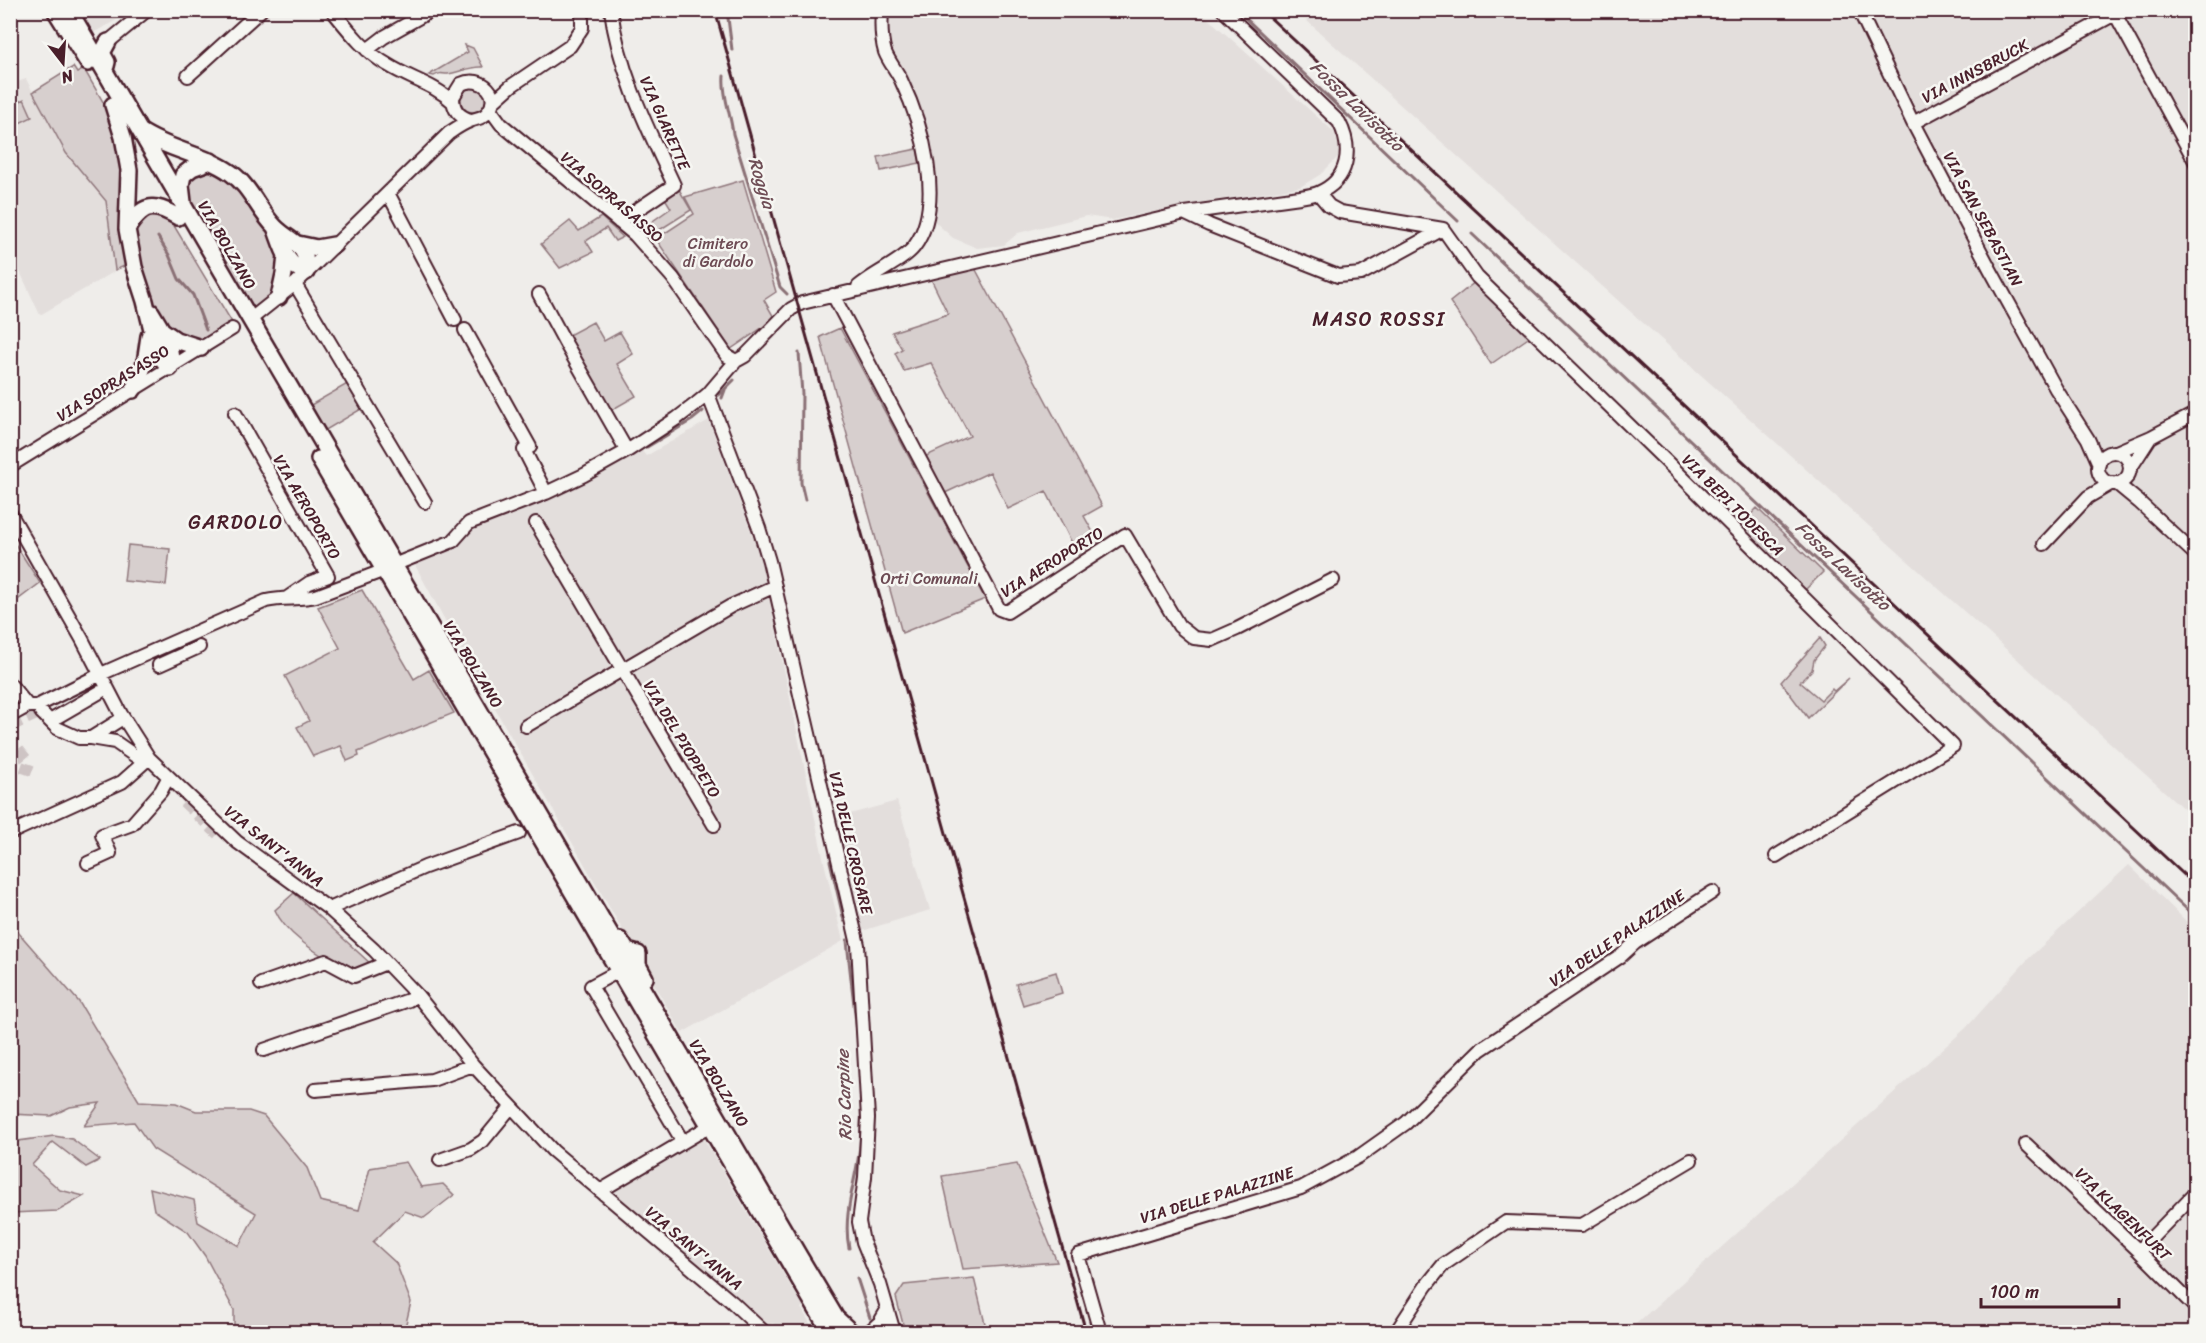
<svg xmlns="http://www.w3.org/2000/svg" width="2206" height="1343" font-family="Sriracha,sans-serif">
  <rect width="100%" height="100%" fill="#efedea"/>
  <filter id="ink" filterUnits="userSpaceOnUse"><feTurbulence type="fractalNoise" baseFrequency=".0167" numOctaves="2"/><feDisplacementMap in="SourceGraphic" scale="12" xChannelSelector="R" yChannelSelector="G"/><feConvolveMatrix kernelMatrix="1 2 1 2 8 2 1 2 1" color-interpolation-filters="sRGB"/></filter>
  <g filter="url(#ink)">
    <!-- built -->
    <path fill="#e3dedc" d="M77 11H133L91 34Z
      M887 11H1200L1334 132 1338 144V157L1321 174 1300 187 1196 203 1113 220 1086 216 1018 233 1004 245 977 248 953 238 935 222 930 152 909 87 887 36Z
      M1296 11H2195V819Z
      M26 79 66 153 106 201 115 270 112 273 40 315 11 252V84Z
      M709 420 761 558 824 862 843 941 682 1033 465 657 415 565 453 550 475 528 548 501 642 451 646 456Z
      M897 801 930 910 862 931 836 818Z
      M2129 865 2195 930V1332H1627L1966 1028 2028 959Z
      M702 1136 794 1292 804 1306 801 1308 815 1332H781L773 1323 767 1325 740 1299 609 1190Z"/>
    <!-- green -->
    <path fill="#d7cfce" stroke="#90777c" stroke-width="1.5" d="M465 45 473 48 483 67C470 66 461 72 448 74 441 74 440 72 434 76L429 75 468 52Z
      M73 67 77 73 84 69 109 112 121 151 127 265 115 270 106 201 66 153 33 92Z
      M461 100a12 12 0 1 1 24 0a12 12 0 1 1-24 0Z
      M24 99 32 117 11 127V106Z
      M917 149 920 163 881 171 878 157Z
      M213 169 228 176 284 256 276 294 252 312 188 206C186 190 185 181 198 170Z
      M743 180 776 292 764 300 775 319 731 349 656 239 694 214 685 197Z
      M677 186 691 210 650 236 644 230 646 228 640 222 638 224 632 217 638 213 647 225 671 208 663 195Z
      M155 214 168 218 173 224 233 324 200 343 178 338 156 312 135 241 136 225 141 218Z
      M601 217 623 237 615 241 606 228 586 241 593 252 560 268 541 244 570 221 579 231Z
      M975 268 1102 506 1084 516 1100 545 1079 557 1046 491 1008 509 990 472 943 494 924 457 970 436 931 363 904 371 895 353 902 349 892 332 948 314 931 279Z
      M1475 282 1531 336 1491 364 1450 302Z
      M593 322 604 341 620 332 633 354 617 364 636 396 608 412 565 337Z
      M840 328 985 599 902 633 820 337Z
      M349 383 363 408 324 431 309 406Z
      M1757 508 1823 572 1803 592 1737 529Z
      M10 536 40 583 11 605H10Z
      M128 545 170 549 166 585 124 581Z
      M362 590 414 679 429 670 454 713 358 752 359 756 347 761 341 746 313 756 297 727 309 721 285 676 340 648 318 607Z
      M1820 638 1825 646 1814 660 1812 670 1800 682 1821 700 1832 689 1834 691 1849 678 1808 718 1781 682Z
      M294 893 372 965 353 973C327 960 287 938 275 910Z
      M11 924 79 1002 139 1101 176 1103 196 1111H249L264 1116 307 1168 320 1201 359 1210 370 1168 406 1162 421 1187 443 1184 454 1195 424 1218 405 1211 373 1242 396 1263 411 1302 404 1332H236L234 1329V1310L205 1256 188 1232 154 1210 150 1188 194 1200 198 1222 239 1246 256 1213 153 1149 134 1122 84 1126 100 1103 70 1107 51 1116 11 1114Z
      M1056 972 1062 993 1023 1005 1016 984Z
      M54 1136 72 1139 100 1160 86 1167 53 1142 32 1165 60 1190 84 1196 58 1211 11 1213V1142Z
      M1017 1164 1057 1262 963 1269 942 1176Z
      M974 1278 987 1332H905L896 1297 904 1285Z"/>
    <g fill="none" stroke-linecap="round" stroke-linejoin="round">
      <!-- stream -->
      <path stroke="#8a6f74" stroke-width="3" d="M727 10 732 50
        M1237 10 1458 221
        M724 76C722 95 731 114 733 134L780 287 787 294
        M1472 234 2196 918
        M158 237 169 255 179 279 193 295 206 330
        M799 353 802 394 801 483 805 500
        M719 395 734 380
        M722 398 725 390
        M647 447 692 420 703 411
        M62 700 94 686
        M830 861 844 921
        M847 940C853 1007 866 1077 860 1145 857 1179 842 1213 849 1248
        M857 1278 870 1318"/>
      <!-- minor-tunnel -->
      <path stroke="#cec4c4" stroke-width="12" stroke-dasharray="12 6" stroke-linecap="butt" d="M10 726 41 712
        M10 734 11 741 29 763 25 774
        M184 802 218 834"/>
      <!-- minor casing -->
      <g stroke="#4a1f2b" stroke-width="16">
        <path id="minor" d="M332 10C349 31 365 52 388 65 410 79 434 84 453 102
          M611 10C619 72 648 129 674 185L619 222
          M1859 10 1913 123 1990 269 2056 389 2088 439 2099 464
          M2113 10 2196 163
          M108 42 147 10
          M367 50 384 37 432 10
          M188 76 261 10
          M492 103 511 86 570 46 582 28V10
          M490 109 501 124 635 235 673 278 727 356 736 361
          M1913 123 2115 14
          M388 193 455 320
          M1318 193 1329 206 1340 212 1443 229 1477 277 1666 461 1953 746 1776 856
          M1186 214 1209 225 1338 276 1361 274 1443 229
          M295 284 425 502
          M858 287C872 274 903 261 914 247 946 204 922 124 901 80 896 70 889 62 885 52 881 39 881 24 882 10
          M539 294 567 346 627 451
          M833 295 999 609 1007 612 1125 535 1179 626 1194 638 1212 640 1237 629 1333 580
          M256 315 295 284 449 133C455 129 462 124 470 121 476 118 482 119 487 113 503 96 482 74 461 84L453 97C453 110 459 117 471 120
          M465 330 530 447 524 450 546 493
          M708 394 759 528 769 561 858 945 868 1118 865 1177 859 1222 863 1242 880 1284 894 1332
          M235 413 328 576 309 583 287 598
          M2116 452 2151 437 2196 413
          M2098 468a16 16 0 1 1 32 0a16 16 0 1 1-32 0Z
          M10 466 232 329
          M2130 469 2150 438
          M2116 483 2139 502 2196 555
          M10 513 82 639 121 714 149 758 237 842 329 909 374 950 417 995 473 1065 553 1151 732 1302 764 1332
          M536 523 714 825
          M2044 544 2088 497 2112 483
          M401 562 453 541 469 523 546 493 584 475 627 451 676 419 697 403 708 394 736 361 745 356 791 309 802 303 1185 213 1300 197C1306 196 1313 195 1318 193 1349 180 1353 149 1339 122L1223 10
          M159 665 199 647
          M10 684 28 706
          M41 712 57 728 79 738H91L115 742 141 760
          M10 716 28 706H37L101 674 266 601C283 597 300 600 316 596L377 573
          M50 721 100 692
          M526 726 731 606 775 586
          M91 738 123 718
          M10 833 122 782 149 758
          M88 863 110 853 102 835 132 824 161 791 168 778
          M329 909 425 867 519 833
          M619 971 591 986 683 1142
          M261 984 326 961 354 976 386 963
          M264 1050 409 1000 417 995
          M315 1090 432 1080 473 1065
          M2026 1144 2139 1251 2196 1308
          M440 1160 471 1149 483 1141 511 1107
          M600 1191 710 1126
          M2139 1251 2196 1192
          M869 1332 880 1322 887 1310
          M1100 1332 1078 1255 1301 1188 1358 1157 1406 1123 1480 1050 1621 956 1635 943 1713 892
          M1396 1332 1426 1286 1443 1265 1506 1222 1582 1225 1691 1160"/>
      </g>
      <!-- major casing -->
      <g stroke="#4a1f2b" stroke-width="20">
        <path id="major" d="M55 10 88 63
          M69 10 799 1256 836 1318 851 1332
          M106 66 107 62 102 53 108 42
          M113 105 123 137 129 170 127 229 134 267 145 301 158 354 170 368
          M140 131C168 150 204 154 231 173 250 186 259 211 275 227 292 244 308 242 306 272 286 267 282 245 275 227
          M183 202 181 185 183 175 192 168 211 161
          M127 229C143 204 152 202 178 217
          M298 244 317 248 334 245
          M279 297 284 274 286 255
          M151 312C162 330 174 346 170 368
          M163 331 176 340 201 348
          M133 390 145 363 149 336
          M319 459 826 1325 827 1332
          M620 940 627 951 638 954V965L645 978"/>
      </g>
      <!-- minor -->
      <use href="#minor" stroke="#f6f6f2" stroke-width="12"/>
      <!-- major -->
      <use href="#major" stroke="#f6f6f2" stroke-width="15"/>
      <!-- rail -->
      <path stroke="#4a1f2b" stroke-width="3" d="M715 10 1086 1332
        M1262 10 2196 886"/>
    </g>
  </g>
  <g text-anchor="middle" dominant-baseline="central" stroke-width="5" stroke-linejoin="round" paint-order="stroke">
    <!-- street labels -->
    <g font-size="16" fill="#4a1f2b" stroke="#f6f6f2">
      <text transform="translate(1975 71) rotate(-28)">VIA INNSBRUCK</text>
      <text transform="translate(665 123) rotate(66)">VIA GIARETTE</text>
      <text transform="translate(612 197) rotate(41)">VIA SOPRASASSO</text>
      <text transform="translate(1983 219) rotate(62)">VIA SAN SEBASTIAN</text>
      <text transform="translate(227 245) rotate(60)">VIA BOLZANO</text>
      <text transform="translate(113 383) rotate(-32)">VIA SOPRASASSO</text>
      <text transform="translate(1733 505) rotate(45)">VIA BEPI TODESCA</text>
      <text transform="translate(307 507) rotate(60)">VIA AEROPORTO</text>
      <text transform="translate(1052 562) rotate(-32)">VIA AEROPORTO</text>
      <text transform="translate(473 664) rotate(59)">VIA BOLZANO</text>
      <text transform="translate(682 739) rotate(59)">VIA DEL PIOPPETO</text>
      <text transform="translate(851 843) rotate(77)">VIA DELLE CROSARE</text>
      <text transform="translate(274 846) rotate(38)">VIA SANT'ANNA</text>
      <text transform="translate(1617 938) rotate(-34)">VIA DELLE PALAZZINE</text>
      <text transform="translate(719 1083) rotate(59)">VIA BOLZANO</text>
      <text transform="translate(1217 1195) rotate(-17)">VIA DELLE PALAZZINE</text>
      <text transform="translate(2123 1214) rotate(44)">VIA KLAGENFURT</text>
      <text transform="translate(694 1248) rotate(40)">VIA SANT'ANNA</text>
    </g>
    <!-- park labels -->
    <g font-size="16" fill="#6d4b54" stroke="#f6f6f2">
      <text x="718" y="243">Cimitero<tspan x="718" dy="18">di Gardolo</tspan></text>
      <text x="929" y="578">Orti Comunali</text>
    </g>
    <!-- water labels -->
    <g font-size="18" font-style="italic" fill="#6f4e56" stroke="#f6f6f2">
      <text transform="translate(1357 106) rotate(44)">Fossa Lavisotto</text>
      <text transform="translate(762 183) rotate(73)">Roggia</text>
      <text transform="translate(1843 566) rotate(43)">Fossa Lavisotto</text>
      <text transform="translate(844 1095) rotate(-92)">Rio Carpine</text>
    </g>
    <!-- quarter labels -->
    <g font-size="20" letter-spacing="1.5" fill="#4a1f2b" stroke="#f6f6f2">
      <text x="1379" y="319">MASO ROSSI</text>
      <text x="236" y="522">GARDOLO</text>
    </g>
  </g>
  <!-- margin -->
  <rect width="2206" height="1343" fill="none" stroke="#f6f6f2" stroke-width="36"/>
  <rect x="18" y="18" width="2170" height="1307" fill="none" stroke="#4a1f2b" stroke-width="2" filter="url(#ink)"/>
  <!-- north arrow -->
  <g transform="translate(63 63) rotate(163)" stroke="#f6f6f2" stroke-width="4.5" paint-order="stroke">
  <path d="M0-4.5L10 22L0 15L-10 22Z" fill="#4a1f2b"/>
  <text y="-9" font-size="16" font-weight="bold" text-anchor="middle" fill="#4a1f2b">N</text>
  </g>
  <!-- scale -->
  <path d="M1981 1298v9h138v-9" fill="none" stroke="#4a1f2b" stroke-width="3"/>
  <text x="1990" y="1298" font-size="18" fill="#4a1f2b" stroke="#f6f6f2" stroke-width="4.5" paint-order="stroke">100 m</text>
</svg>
